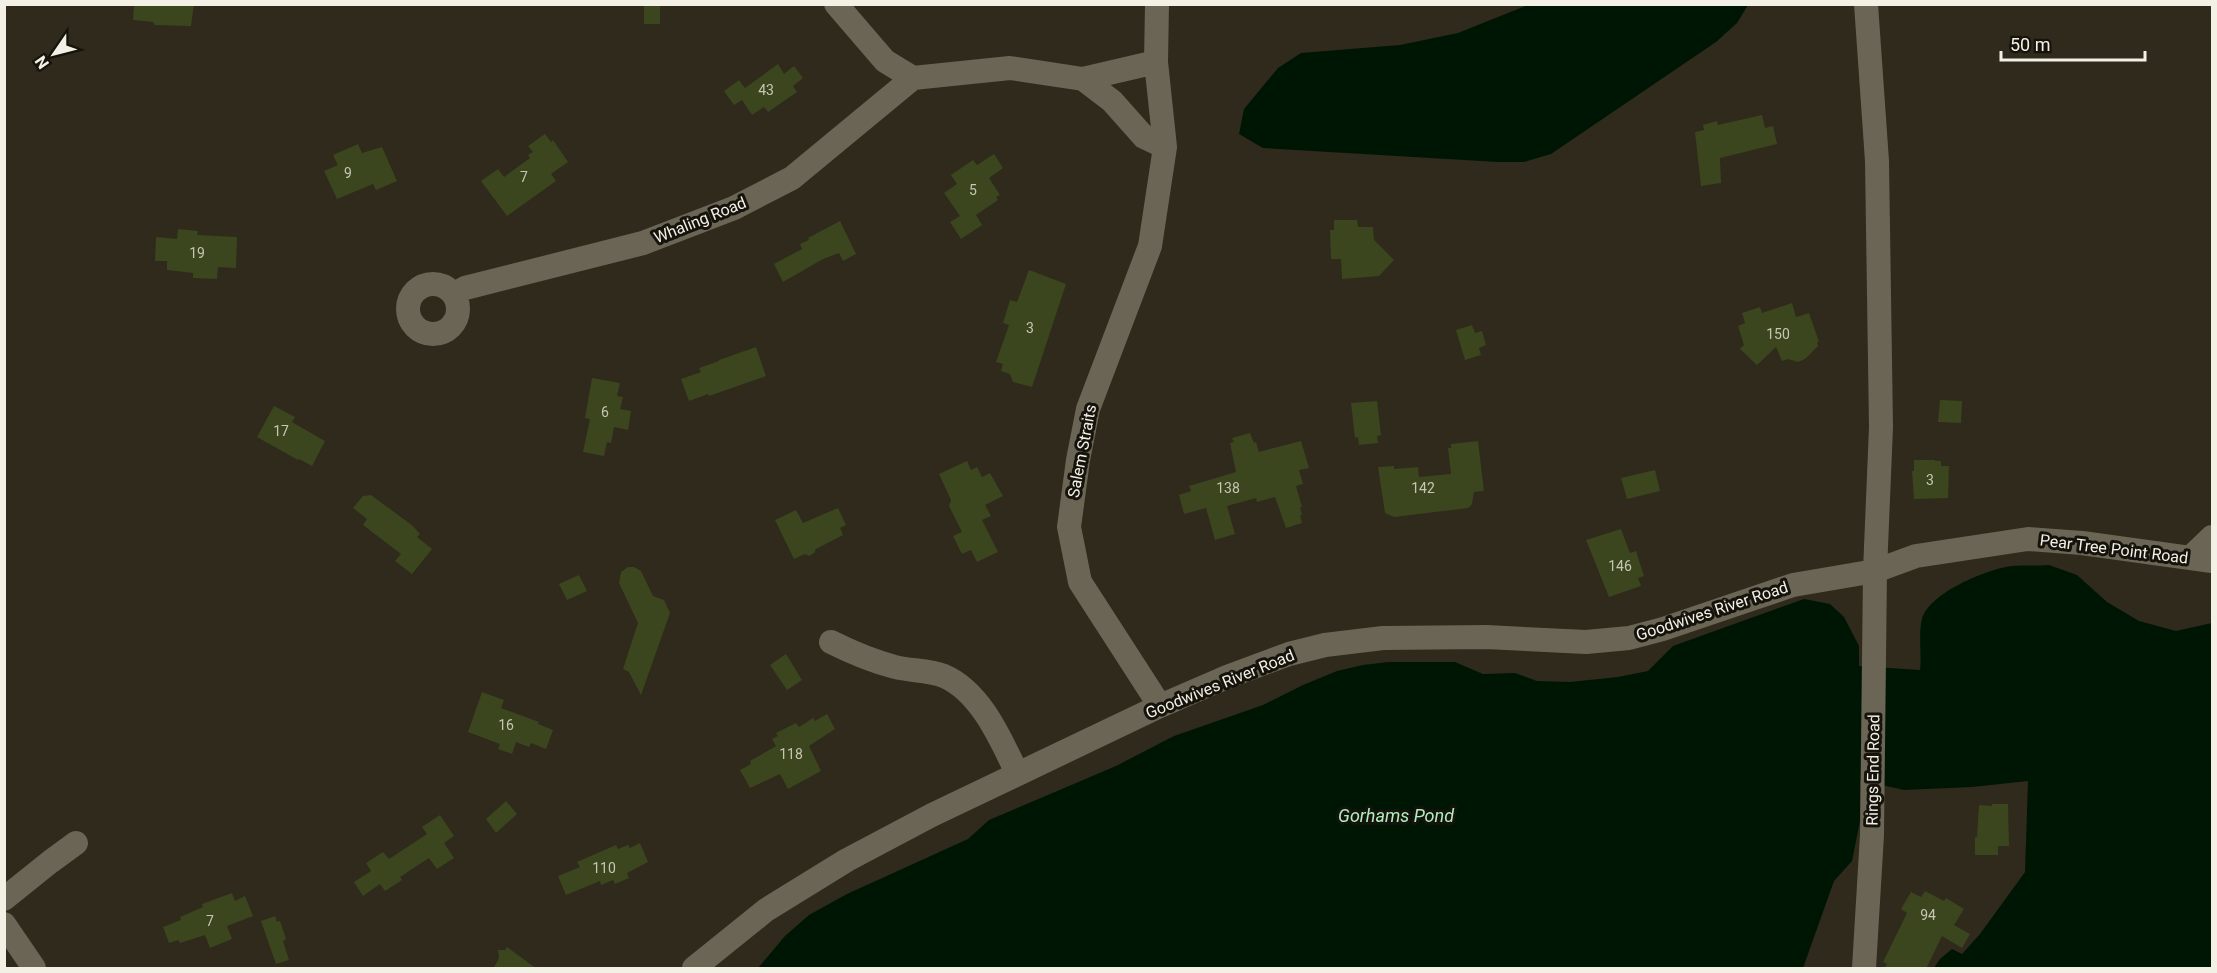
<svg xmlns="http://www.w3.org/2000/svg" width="2217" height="973" font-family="Roboto,sans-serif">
  <rect width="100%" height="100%" fill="#2f2a1b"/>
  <!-- water -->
  <path fill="#001605" d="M1528 5H1748L1737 23 1716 42 1551 154 1524 162H1498L1263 148 1239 134 1244 109 1278 68 1301 53 1400 45 1458 33Z
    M2049 565 2077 575 2107 602 2139 621 2176 631 2212 623V968H1934L1940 959 1952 949 1962 954 1980 934 2025 872 2028 781 1972 787 1904 790 1860 780V821L1852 861 1834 881 1803 968H758L785 936 809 915 847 894 968 839 989 820 1116 766 1174 736 1263 705 1303 685 1337 671 1363 665 1388 662H1455L1483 674 1515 673 1537 681 1570 682 1618 677 1648 671 1673 646 1804 599 1830 604 1844 617 1859 646V666L1920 670C1922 654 1918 635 1922 619 1929 593 1987 569 2012 566 2024 565 2037 566 2049 565Z"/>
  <!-- building -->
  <path fill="#3b461e" d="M134 4H194L191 26 155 25 153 22 133 20Z
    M644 4H660V24H644Z
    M778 64 784 74 794 66 803 78 793 86 797 92 768 112 764 107 752 115 742 100 734 105 724 91 739 80 745 88Z
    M1762 115 1765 128 1773 126 1777 144 1720 158 1721 183 1701 186 1695 132 1704 130 1703 125 1717 121 1718 125Z
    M545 134 551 142 553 140 568 162 551 174 556 181 507 216 481 181 498 169 504 177 530 158 528 155 533 152 528 146Z
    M358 144 362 153 382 147 397 181 376 190 373 184 337 199 324 171 338 165 333 155Z
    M994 154 1003 168 989 178 1000 195 996 197 998 200 976 215 982 225 961 239 950 222 960 216 944 193 957 184 951 175 973 160 977 165Z
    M1334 220H1357L1358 227H1373L1374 240 1394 260 1379 276 1342 279 1341 259H1331L1330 230H1334Z
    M840 221 856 254 843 261 839 253 823 259 783 282 774 264 802 249 800 244 809 240 808 238Z
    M178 229 198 231 197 235 237 237 236 268 218 267 217 279 193 278V273L167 270V261H155L156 237 177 239Z
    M1029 270 1066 284 1032 387 1013 382 1010 374 1001 371 1003 364 996 362 1009 325 1003 323 1010 300 1017 302Z
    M1792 303 1796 317 1809 313 1819 342H1817L1818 346 1805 359 1798 362 1788 359 1782 361 1776 347 1757 365 1740 349 1744 345 1738 326 1745 323 1742 313 1760 307 1762 313Z
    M1472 325 1475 333 1482 331 1486 345 1479 348 1481 355 1465 360 1456 330Z
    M756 347 766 376 709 396 708 394 689 401 681 379 701 372 699 368 719 361V360Z
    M592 378 620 383 617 396 623 397 620 409 631 411 628 430 614 427 611 443 607 442 604 456 583 452 590 419 585 418Z
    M1940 400 1962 401 1961 423 1938 422Z
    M1377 401 1381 435 1377 436 1378 443 1359 445 1358 437 1355 438 1351 403Z
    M274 406 295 417 292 422 325 441 312 466 299 459 298 460 257 437Z
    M1250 433 1254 443 1256 442 1259 452 1301 441 1309 468 1299 470 1303 484 1296 486 1302 507H1300L1302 515H1300L1302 523 1286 528 1275 497 1257 502 1256 498 1227 506 1235 534 1215 540 1206 508 1184 514 1179 495 1191 491 1189 486 1236 472 1230 443 1234 442 1232 438Z
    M1478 441 1484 491 1474 492 1472 504 1468 508 1394 517 1385 513 1378 467 1394 466V469L1418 467 1419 477 1451 474 1448 448H1451V444Z
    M1914 460H1935V461H1941V466H1949L1948 498 1914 499 1912 471H1914Z
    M967 461 971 470 977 467 982 477 990 473 1003 496 985 505 991 516 982 520 998 552 977 562 971 550 962 554 953 536 962 532 949 506 951 500 939 474Z
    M1655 470 1660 491 1627 499 1621 478Z
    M371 495 413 526 420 534 417 537 432 549 412 574 395 561 401 554 363 525 367 519 353 508 363 496Z
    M838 508 846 525 840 528 843 535 816 549 814 553 809 556 805 554 794 559 775 520 796 510 803 523Z
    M1621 529 1630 553 1636 551 1644 576 1638 578 1641 586 1609 597 1586 540Z
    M628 567H634L641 571 653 596 664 600 670 613 641 695 629 672 623 669 638 623 619 583 621 572Z
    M579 575 587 591 567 600 559 584Z
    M786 654 802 680 787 690 770 665Z
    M482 692 504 700 501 708 539 722 538 724 553 730 546 749 531 743 529 747 516 742 512 754 498 749 500 744 468 732Z
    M827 714 835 729 809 746 821 771 788 789 780 774 750 788 740 770 751 764 750 761 776 746 772 739 778 736 776 733 796 723 799 727 813 718 815 721Z
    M506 801 517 814 496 833 486 819Z
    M1992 804H2008L2009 846H1998V855H1975V837H1977L1979 805 1992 806Z
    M440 815 454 836 444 843 454 858 437 869 429 858 400 877 402 880 385 891 380 884 363 896 354 882 371 871 366 863 383 852 389 859 427 834 422 827Z
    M640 843 648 862 627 873 629 878 615 884 613 880 601 885 600 881 566 895 558 876 580 867 577 862 616 845 618 849 628 845 630 848Z
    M1925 891 1944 901 1946 898 1964 909 1954 925 1970 934 1962 948 1942 936 1926 969H1884L1887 964 1883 962 1907 913 1901 909 1911 892 1921 897Z
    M232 893 235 901 245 896 253 916 227 926 232 939 210 948 205 935 180 943 178 940 169 943 163 927 181 920 180 917 203 907 202 904Z
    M275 916 277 922 280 921 286 939 283 941 289 960 276 964 261 921Z
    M507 947 537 969H493L499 958 498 950H505Z"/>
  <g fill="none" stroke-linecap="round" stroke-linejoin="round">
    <!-- minor -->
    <path stroke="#6a6554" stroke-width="24" d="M836 4 885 61 913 78 1010 68 1083 79 1156 62
      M1157 4 1156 62 1165 147 1150 246 1088 409 1078 460 1069 527 1080 582 1160 706
      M1083 79 1112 101 1144 137 1165 147
      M408 309a25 25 0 1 1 50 0a25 25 0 1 1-50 0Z
      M454 294 465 288 643 243 734 208 792 178 913 78
      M2190 558 2212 537
      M831 642C851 652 872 661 895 667 911 671 928 670 944 676 981 692 1001 740 1017 773
      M4 899 50 862 76 843
      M4 924 34 968
      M694 968 766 910 847 860 932 815 1160 706 1227 677 1289 654 1325 645 1383 638 1486 637 1586 642 1629 638 1663 629 1793 585 1875 571 1916 556 2028 539 2082 543 2212 561
      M1864 968 1872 835 1875 571 1881 427 1877 161 1866 4"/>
  </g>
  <g text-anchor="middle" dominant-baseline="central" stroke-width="6" stroke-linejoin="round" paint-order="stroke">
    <!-- number labels -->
    <g font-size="14" fill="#c5c6b4">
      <text x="766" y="90">43</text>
      <text x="348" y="173">9</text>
      <text x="524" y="177">7</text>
      <text x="973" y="190">5</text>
      <text x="197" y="253">19</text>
      <text x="1030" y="328">3</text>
      <text x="1778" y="334">150</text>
      <text x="605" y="412">6</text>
      <text x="281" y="431">17</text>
      <text x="1930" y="480">3</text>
      <text x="1228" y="488">138</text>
      <text x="1423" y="488">142</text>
      <text x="1620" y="566">146</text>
      <text x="506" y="725">16</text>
      <text x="791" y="754">118</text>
      <text x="604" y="868">110</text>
      <text x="1928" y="915">94</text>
      <text x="210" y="921">7</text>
    </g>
    <!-- street labels -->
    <g font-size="16" fill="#f3f0e6" stroke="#15130c">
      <text transform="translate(700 220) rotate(-22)">Whaling Road</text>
      <text transform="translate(1082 451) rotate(-79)">Salem Straits</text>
      <text transform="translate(2114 549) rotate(7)">Pear Tree Point Road</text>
      <text transform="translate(1712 611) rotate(-18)">Goodwives River Road</text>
      <text transform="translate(1220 684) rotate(-22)">Goodwives River Road</text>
      <text transform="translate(1873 770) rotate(-89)">Rings End Road</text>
    </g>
    <!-- water labels -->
    <g font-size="18" font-style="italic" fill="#aeefbf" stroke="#15130c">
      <text x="1396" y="815">Gorhams Pond</text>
    </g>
  </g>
  <!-- border -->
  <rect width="2217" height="973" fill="none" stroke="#f3f0e6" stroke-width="12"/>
  <!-- north arrow -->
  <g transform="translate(54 54) rotate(235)" stroke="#15130c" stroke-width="4.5" paint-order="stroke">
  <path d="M0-4.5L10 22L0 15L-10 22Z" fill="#f3f0e6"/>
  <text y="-9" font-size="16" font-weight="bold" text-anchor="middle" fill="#f3f0e6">N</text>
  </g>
  <!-- scale -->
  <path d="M2001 51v9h144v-9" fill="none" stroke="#f3f0e6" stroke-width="3"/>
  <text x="2010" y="51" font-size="18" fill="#f3f0e6" stroke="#15130c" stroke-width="4.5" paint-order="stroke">50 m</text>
</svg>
